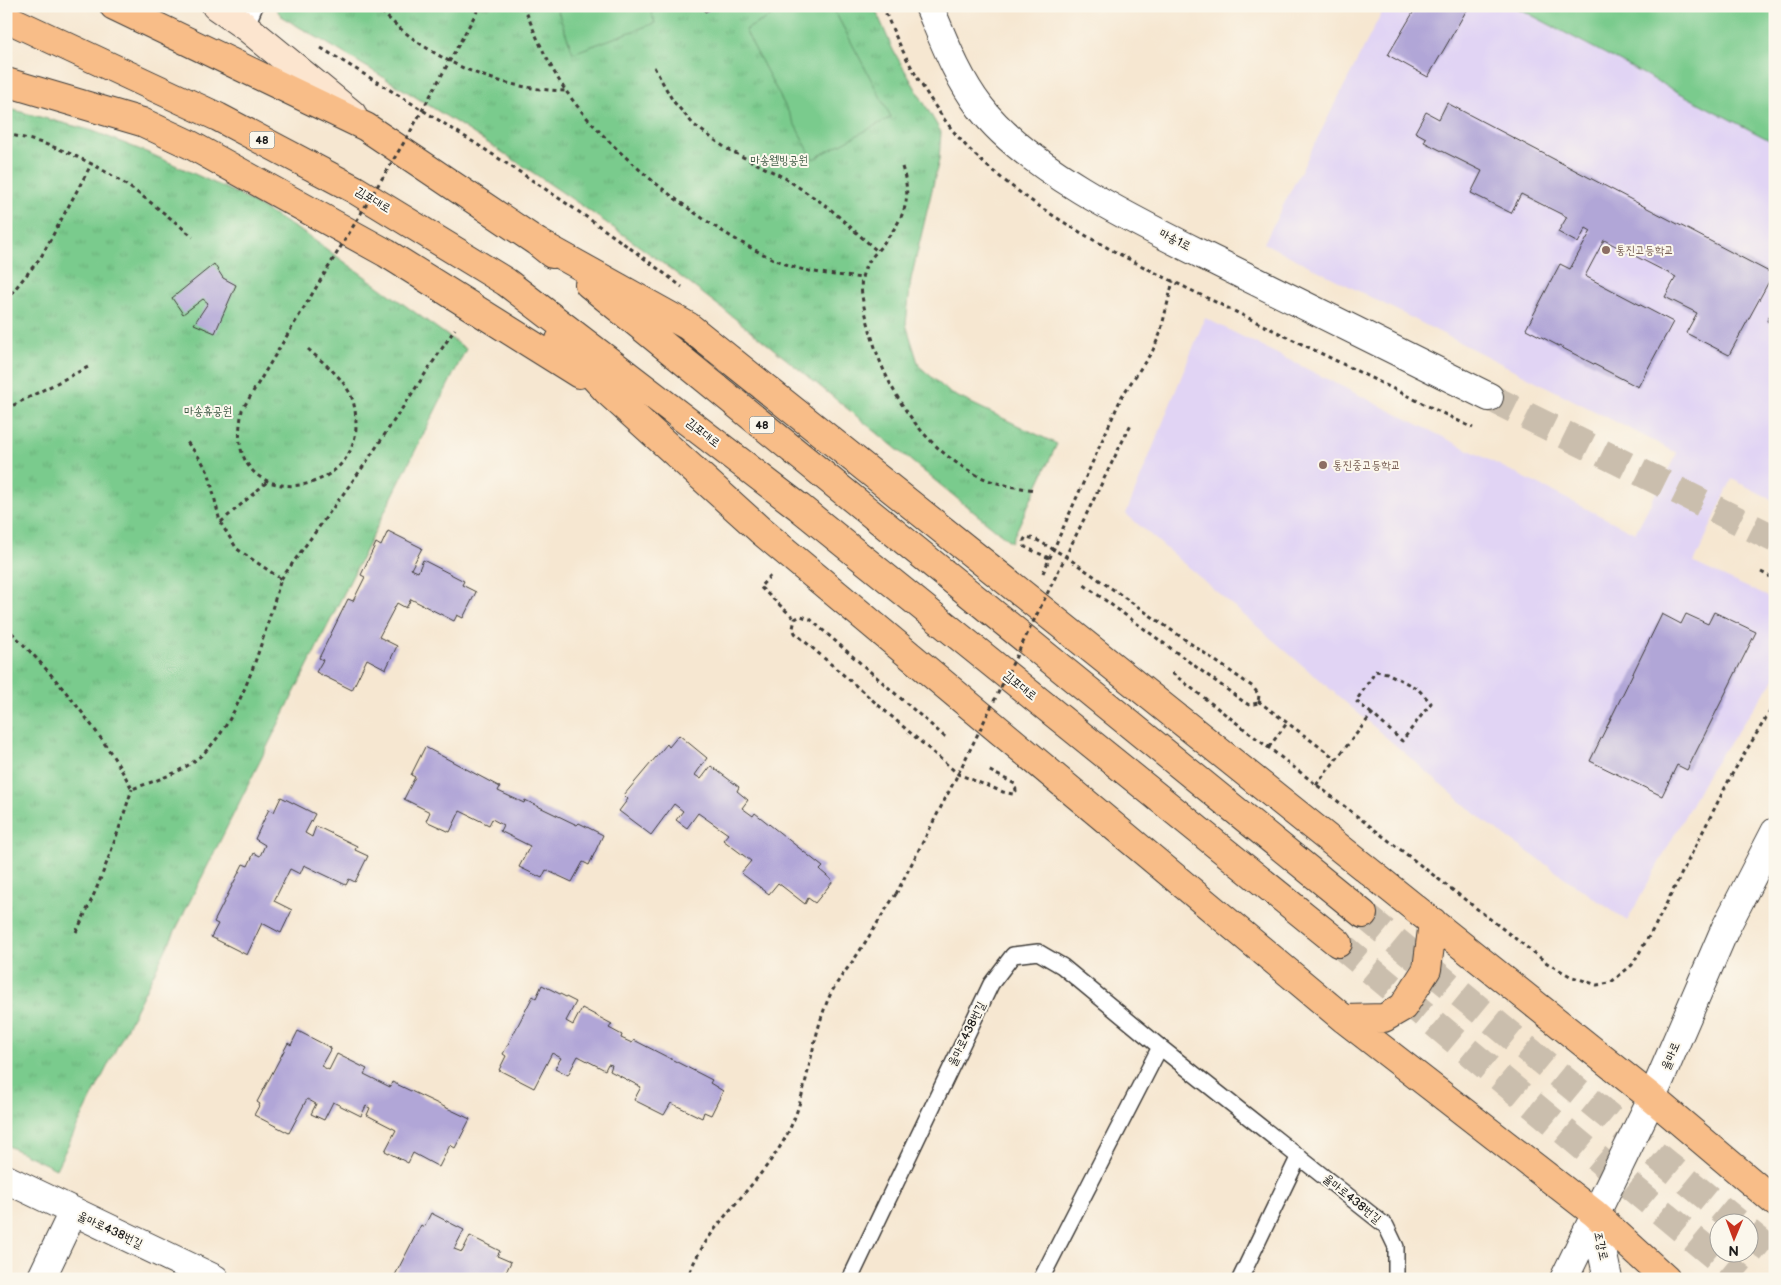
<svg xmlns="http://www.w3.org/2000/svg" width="1781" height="1285" font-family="'Balsamiq Sans','Poor Story',sans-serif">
  <defs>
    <pattern id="park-tufts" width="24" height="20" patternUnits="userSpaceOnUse" patternTransform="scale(1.25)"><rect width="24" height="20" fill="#7acb8d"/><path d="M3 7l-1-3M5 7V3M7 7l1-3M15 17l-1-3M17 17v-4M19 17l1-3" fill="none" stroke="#69ae79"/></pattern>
  </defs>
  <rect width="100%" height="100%" fill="#fbf7ec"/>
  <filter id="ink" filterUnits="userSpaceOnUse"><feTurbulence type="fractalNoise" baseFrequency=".02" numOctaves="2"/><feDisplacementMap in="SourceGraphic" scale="10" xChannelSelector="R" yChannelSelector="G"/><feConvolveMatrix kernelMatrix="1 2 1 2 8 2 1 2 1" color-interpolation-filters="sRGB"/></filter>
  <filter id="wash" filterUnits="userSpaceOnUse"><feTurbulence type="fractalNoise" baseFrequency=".0096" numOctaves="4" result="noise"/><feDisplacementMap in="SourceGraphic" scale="20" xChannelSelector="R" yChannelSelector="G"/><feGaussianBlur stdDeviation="1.12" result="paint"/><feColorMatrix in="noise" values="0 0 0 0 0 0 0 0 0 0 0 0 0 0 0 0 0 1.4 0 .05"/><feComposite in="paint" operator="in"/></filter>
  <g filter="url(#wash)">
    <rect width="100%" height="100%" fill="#f6e7d1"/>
    <!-- built -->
    <path fill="#e1d4f4" d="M1385 6H1775V501L1732 479 1694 563 1775 600V678L1710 770 1627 921 1485 822 1126 514 1205 318 1635 533 1677 453 1264 243Z"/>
    <!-- park -->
    <path fill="url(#park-tufts)" stroke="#4b7454" d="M274 6H874L893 50 941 132 939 160 911 279 906 324 919 366 950 393 1057 444 1011 542C882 439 756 329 621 233 512 156 398 84 282 17Z
      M6 108 93 131 151 154 238 194 307 235 466 349 56 1169 6 1145Z"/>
    <!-- pitch -->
    <path fill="#7acb8d" stroke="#4b7454" d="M556 6H649L655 23 573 53Z
      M790 6H832L891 117 813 159 745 30Z
      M1514 6H1775V143Z"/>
    <g id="blocks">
      <!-- building -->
      <path fill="#b1a6d7" d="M703 6H718L705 12Z
        M1417 6H1469L1428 77 1388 55Z
        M1447 103 1773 274 1729 355 1686 333 1697 313 1665 297 1676 277 1604 240 1585 276 1673 322 1638 387 1526 329 1560 264 1570 269 1591 231 1586 228 1578 243 1558 232 1567 217 1521 194 1511 213 1471 193 1482 171 1424 142 1426 138 1415 132 1426 112 1439 119Z
        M214 264 223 278 236 285 215 333 194 324 208 303 203 299 183 314 172 298Z
        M1775 306V325L1767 321Z
        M388 531 422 548 411 569 418 572 423 560 464 581 462 585 476 592 463 618 457 615 454 621 411 599 406 608 397 603 379 637 397 646 386 669 367 659 352 690 316 672 323 660 319 658 348 599 353 601 365 577 361 575 376 543 381 546Z
        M1714 612 1756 632 1687 770 1677 765 1662 796 1590 761 1662 614 1681 624 1686 614 1708 624Z
        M679 735 707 758 695 775 701 779 711 766 739 787 737 791 748 800 742 808 753 816 755 813 823 867 820 870 833 881 815 903 808 898 805 904 778 883 769 894 741 873 751 861 723 840 728 834 698 813 687 828 676 820 683 811 674 804 651 835 619 811 628 799 624 795 667 744 669 747Z
        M425 747 500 787 498 791 524 803 525 800 577 825 579 823 603 835 589 865 583 862 572 882 546 870 542 878 519 867 530 846 500 831 503 825 492 819 489 825 460 811 450 832 426 821 430 812 404 799 415 777 411 775Z
        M281 797 315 814 305 833 312 837 316 826 357 846 355 850 368 856 355 882 349 879 346 885 304 865 300 874 290 869 274 901 292 910 281 933 262 923 247 955 211 937 218 924 214 922 243 864 248 866 254 853 260 856 265 845 255 839 269 809 274 812Z
        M542 985 576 1002 566 1021 573 1025 582 1008 612 1024 609 1028 622 1035 621 1038 632 1043 634 1040 712 1080 710 1083 723 1091 711 1115 704 1112 702 1118 671 1103 664 1115 634 1100 641 1087 610 1071 612 1065 608 1064 605 1070 578 1056 568 1075 555 1068 561 1058 552 1053 534 1088 499 1070 506 1056 503 1054 533 996 536 998Z
        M298 1031 331 1048 321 1066 329 1070 337 1054 367 1069 364 1074 390 1087 392 1082 470 1119 455 1148 450 1145 439 1167 413 1153 408 1163 385 1151 396 1130 367 1115 370 1108 366 1106 361 1116 333 1102 324 1120 311 1114 316 1104 307 1099 289 1133 254 1115 260 1104 257 1102 288 1043 291 1045Z
        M431 1213 464 1230 454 1249 462 1252 470 1236 500 1251 497 1256 511 1262 506 1272 518 1279H393L421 1225 424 1227Z"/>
    </g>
  </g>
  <g filter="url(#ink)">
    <use href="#blocks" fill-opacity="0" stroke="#3d3a37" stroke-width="1"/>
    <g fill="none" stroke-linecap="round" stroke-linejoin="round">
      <!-- tertiary-tunnel -->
      <path stroke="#cabead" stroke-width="28" stroke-dasharray="28 14" stroke-linecap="butt" d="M1489 397 1775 539"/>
      <!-- primary-tunnel -->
      <path stroke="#cabead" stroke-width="28" stroke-dasharray="28 14" stroke-linecap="butt" d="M1363 914 1737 1222
        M1338 943 1742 1279
        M1748 1232 1775 1254"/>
      <!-- service casing -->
      <g stroke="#3d3a37" stroke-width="18">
        <path id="service" d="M246 27 255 6
          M850 1279 991 984 1013 955 1038 952 1062 966 1160 1047 1386 1226 1396 1247V1279
          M1041 1279 1160 1047
          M1240 1279 1299 1156"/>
      </g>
      <!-- minor casing -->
      <g stroke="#3d3a37" stroke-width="30">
        <path id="minor" d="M6 1179 215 1279
          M41 1279 73 1212"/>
      </g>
      <!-- tertiary casing -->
      <g stroke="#3d3a37" stroke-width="30">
        <path id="tertiary" d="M929 6C944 41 957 77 980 107 1028 171 1147 227 1219 263 1309 308 1399 352 1489 397
          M1594 1213 1608 1279
          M1564 1279 1652 1098 1725 929 1775 832"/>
      </g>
      <!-- secondary casing -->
      <g stroke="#3d3a37" stroke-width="30">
        <path id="secondary" d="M216 6 246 27 352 114"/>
      </g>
      <!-- primary casing -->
      <g stroke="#3d3a37" stroke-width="30">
        <path id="primary" d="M114 6 366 127 537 242 552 254
          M6 18 218 117 354 189 506 282 799 507 1338 943
          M6 82 142 122 191 145 386 253 579 374
          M537 242 688 326 1652 1098 1775 1202
          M589 284 1363 914
          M560 340 608 392 760 530 1344 1019 1594 1213 1666 1279
          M1344 1019 1384 1018 1403 1007 1427 969 1433 922"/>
      </g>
      <!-- path -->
      <path stroke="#3d3a37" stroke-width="3" stroke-dasharray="4 4" stroke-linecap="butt" d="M376 6C427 59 493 89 566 91
        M524 6C534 33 550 68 566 91 610 155 718 240 791 266 814 274 839 275 862 278
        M883 6C900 52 936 116 971 151 1046 224 1146 268 1238 313 1317 351 1395 390 1473 428
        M321 48C445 123 568 199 682 287
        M654 67 673 101 694 125 727 149 785 178 828 207 876 250
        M6 134C84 149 134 187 193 237
        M902 167C912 198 906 214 886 240 877 253 865 261 862 278 859 294 867 318 871 334 886 389 921 445 973 473 992 484 1014 487 1035 490
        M6 300 41 257 92 163
        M6 409 88 367
        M221 522 268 481
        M1065 556 1253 687 1259 695 1258 703 1249 705 1244 702 1083 584
        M1761 572 1775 579
        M1043 573 1122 396 1153 350 1160 334 1173 281
        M770 576 760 587 795 619
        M281 579 365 464 455 329
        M6 627C52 672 102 732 132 789 154 781 179 774 198 758 242 724 265 631 281 579L237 549 220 522 209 474 201 460 187 442
        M1172 673 1547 963 1570 976 1597 985 1610 983 1632 965 1655 926 1731 776 1775 703
        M1258 701 1336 759
        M945 737 810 619 801 616 795 619 793 628 795 633 958 774 1003 792 1013 794 1016 791 1015 784 988 770
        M1269 747 1287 723
        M1316 785 1372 714 1402 741 1431 703 1418 689 1387 673 1376 671 1356 701 1372 714
        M76 932C100 886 116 839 132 789
        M687 1279C706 1225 756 1189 784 1140 808 1098 809 1047 827 1002 833 987 843 974 853 961 868 939 881 916 896 894"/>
      <!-- service -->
      <use href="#service" stroke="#fff" stroke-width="15"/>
      <!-- minor -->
      <use href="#minor" stroke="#fff" stroke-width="28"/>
      <!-- tertiary -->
      <use href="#tertiary" stroke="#fff" stroke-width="28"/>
      <!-- secondary -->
      <use href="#secondary" stroke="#fce5cf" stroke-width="28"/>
      <!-- primary -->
      <use href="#primary" stroke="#f8bd88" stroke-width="28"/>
      <!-- path-bridge -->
      <path stroke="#3d3a37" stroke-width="3" stroke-dasharray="4 4" stroke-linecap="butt" d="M308 349C322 362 338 373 348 390 355 401 356 414 356 427 354 491 256 509 241 449 238 435 240 423 242 410L409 134 480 6
        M1049 558 1025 547 1024 540 1026 537 1035 539 1065 556
        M896 894 958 774 1132 422"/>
    </g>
  </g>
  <!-- markers -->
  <g fill="#8d6e63" stroke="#fbf7ec" stroke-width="2">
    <circle cx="1606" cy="250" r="5"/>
    <circle cx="1323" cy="465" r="5"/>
  </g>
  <g text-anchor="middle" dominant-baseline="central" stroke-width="4" stroke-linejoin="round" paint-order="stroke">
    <!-- shield labels -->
    <g fill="#fbf7ec" stroke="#5f5e5a" stroke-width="1">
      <rect x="249.5" y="131.5" width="25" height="17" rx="4"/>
      <rect x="749.5" y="416.5" width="25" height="17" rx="4"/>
    </g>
    <g font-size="11" font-weight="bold" fill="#1c1c1c">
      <text x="262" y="140">48</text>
      <text x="762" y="425">48</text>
    </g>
    <!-- park labels -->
    <g font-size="12" fill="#3d5944" stroke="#fbf7ec">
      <text x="779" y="160">마송웰빙공원</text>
      <text x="208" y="411">마송휴공원</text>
    </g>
    <!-- street labels -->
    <g font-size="12" fill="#1c1c1c" stroke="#fbf7ec">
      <text transform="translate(373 200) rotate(31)">김포대로</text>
      <text transform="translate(1175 240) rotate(27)">마송1로</text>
      <text transform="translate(703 433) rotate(38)">김포대로</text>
      <text transform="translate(1020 686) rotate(39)">김포대로</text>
      <text transform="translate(967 1034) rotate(-64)">율마로438번길</text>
      <text transform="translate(1671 1056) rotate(-67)">율마로</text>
      <text transform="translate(1352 1199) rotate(39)">율마로438번길</text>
      <text transform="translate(110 1230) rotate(25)">율마로438번길</text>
      <text transform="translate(1601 1246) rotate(78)">조강로</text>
    </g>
    <!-- education labels -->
    <g font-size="12" fill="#785e54" stroke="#fbf7ec" text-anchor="start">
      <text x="1616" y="250">통진고등학교</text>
      <text x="1333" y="465">통진중고등학교</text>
    </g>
  </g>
  <!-- margin -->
  <rect width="1781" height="1285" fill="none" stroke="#fbf7ec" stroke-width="25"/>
  <!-- north arrow -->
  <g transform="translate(1734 1238) rotate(181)"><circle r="24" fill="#fbf7ec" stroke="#a29f99"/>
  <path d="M0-4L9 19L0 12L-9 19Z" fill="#c8321e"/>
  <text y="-8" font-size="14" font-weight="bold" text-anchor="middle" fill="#1c1c1c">N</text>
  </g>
</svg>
